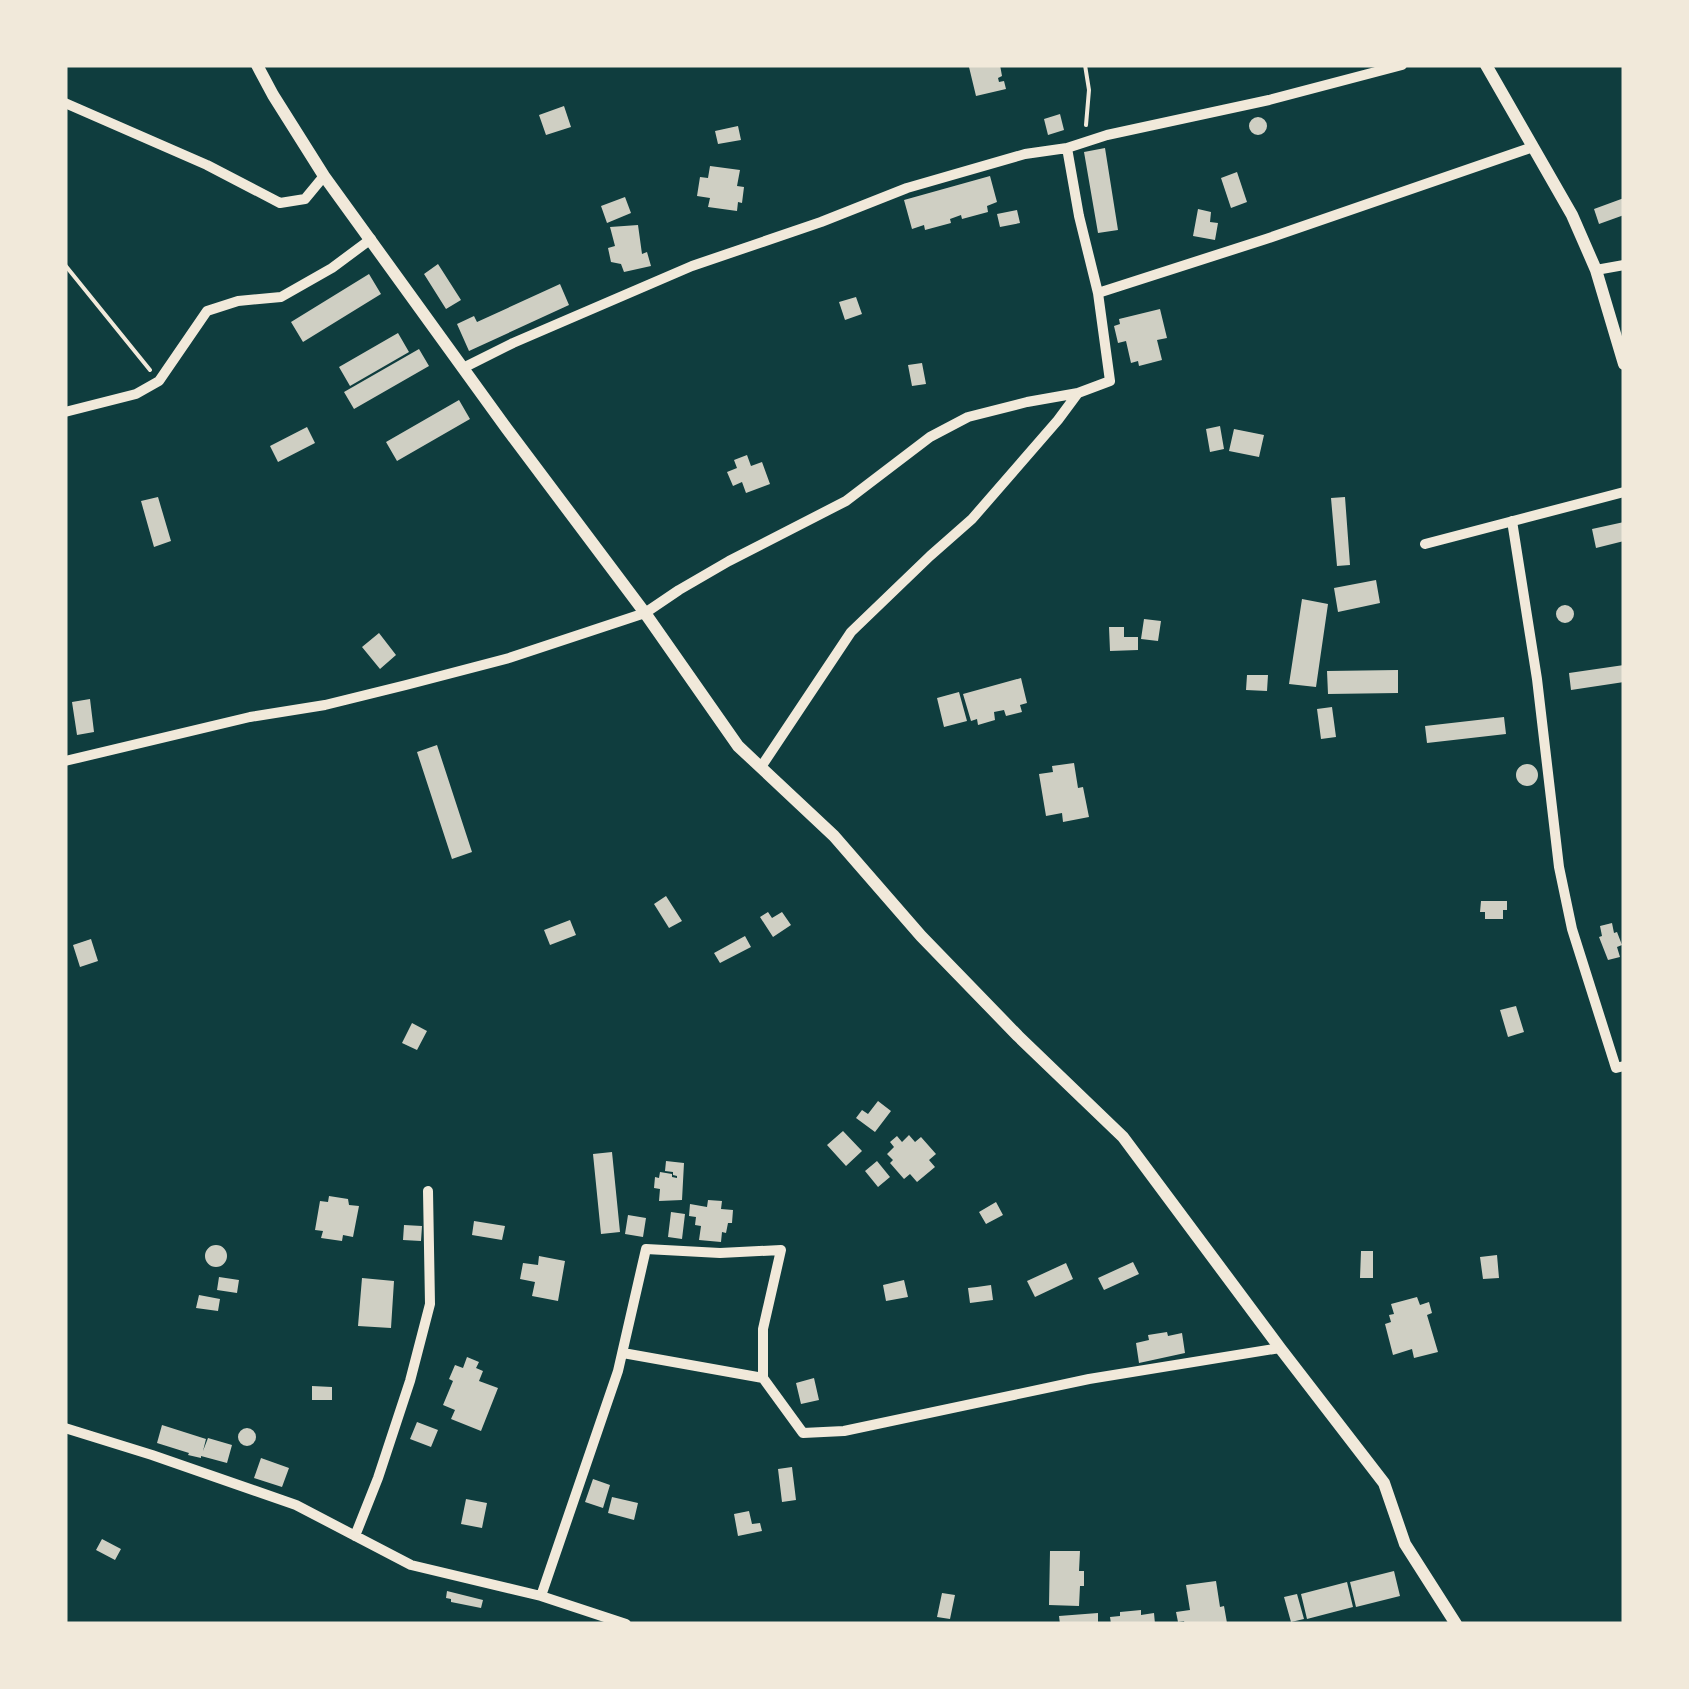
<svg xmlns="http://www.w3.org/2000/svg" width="1689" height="1689" font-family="'Zilla Slab',serif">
  <rect width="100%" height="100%" fill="#0f3d3e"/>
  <!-- building -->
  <path fill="#cfcfc3" d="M976 65H1000L1002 76 998 78 999 82 1004 81 1006 89 976 96 969 67Z
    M564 106 571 127 546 135 539 115Z
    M1060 114 1064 130 1048 135 1044 119Z
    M1249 126a9 9 0 1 1 18 0a9 9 0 1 1-18 0Z
    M738 126 741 140 718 144 715 131Z
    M1105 148 1118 230 1098 233 1084 152Z
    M710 166 740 170 737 186 744 187 742 203 738 202 737 211 708 207 710 198 697 196 700 177 708 178Z
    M1237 172 1247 202 1231 208 1221 178Z
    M990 176 997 202 987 206 988 212 962 219 961 215 950 219 951 223 925 230 924 225 912 229 904 200Z
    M625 197 631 213 607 223 601 206Z
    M1624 198V215L1599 224 1594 209Z
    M1198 209 1211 212 1210 222 1218 223 1215 240 1193 236Z
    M1017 210 1020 223 1000 227 997 214Z
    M638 225 642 254 647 252 651 266 624 272 621 264 611 262 608 248 615 246 610 227Z
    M438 264 461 300 446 309 424 274Z
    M369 274 381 294 303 342 291 322Z
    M560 284 569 305 469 351 457 324 474 316 477 322Z
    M856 297 862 314 845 320 839 302Z
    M1160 309 1167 338 1157 340 1162 360 1139 366 1138 361 1131 363 1126 341 1118 343 1114 326 1120 324 1119 319Z
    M398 333 409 352 350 386 339 367Z
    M419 349 429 366 354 409 344 392Z
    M922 363 926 384 912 386 908 365Z
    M459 400 470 419 397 461 386 442Z
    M1220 426 1224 449 1210 452 1206 429Z
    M307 427 315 443 278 462 270 446Z
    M1234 429 1264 435 1259 457 1229 451Z
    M747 455 751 466 762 462 770 484 746 493 742 482 733 486 727 472 737 468 734 460Z
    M158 497 171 541 154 547 141 501Z
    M1345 497 1350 565 1337 566 1331 498Z
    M1624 522V541L1596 548 1592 529Z
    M1376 580 1380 603 1338 612 1334 588Z
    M1302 599 1328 604 1316 687 1289 684Z
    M1556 614a9 9 0 1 1 18 0a9 9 0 1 1-18 0Z
    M1144 619 1161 621 1158 641 1141 639Z
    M1109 627H1124V637H1138V650L1110 651Z
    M379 633 396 655 380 669 362 647Z
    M1624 665V682L1571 690 1569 673Z
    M1398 670V693L1328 694 1327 671Z
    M1247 675H1268L1267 691 1246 690Z
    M1021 678 1027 703 1020 705 1022 712 1006 716 1004 710 994 712 995 720 978 725 977 719 971 721 963 694Z
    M959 692 967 721 944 727 937 698Z
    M90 699 94 732 77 735 72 702Z
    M1332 707 1336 737 1321 739 1317 709Z
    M1504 717 1506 734 1427 743 1425 726Z
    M437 745 472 852 452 859 417 752Z
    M1074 763 1078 788 1083 787 1089 817 1063 822 1062 813 1046 816 1039 774 1053 772 1052 766Z
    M1516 775a11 11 0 1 1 22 0a11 11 0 1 1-22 0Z
    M666 896 682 921 669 928 654 904Z
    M1481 901H1507V910H1503V919H1485V912H1480Z
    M768 912 772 918 782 912 791 925 773 937 760 917Z
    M570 920 576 935 550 945 544 930Z
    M1612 923 1614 933 1617 932 1622 945 1617 947 1620 957 1608 960 1599 937 1602 936 1600 926Z
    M745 936 751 947 720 963 714 953Z
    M91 939 98 961 80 967 73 945Z
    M1516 1006 1524 1032 1508 1037 1500 1010Z
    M412 1023 427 1031 417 1050 402 1043Z
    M878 1101 891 1111 875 1132 856 1118 862 1110 868 1114Z
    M843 1131 862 1151 846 1166 827 1145Z
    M909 1135 915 1142 921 1137 936 1154 929 1160 935 1167 917 1182 910 1174 904 1179 890 1163 893 1160 887 1154 894 1147 890 1142 897 1136 902 1142Z
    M612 1152 620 1232 601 1234 593 1154Z
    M666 1161 684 1163 682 1200 659 1201 660 1189 654 1188 655 1177 659 1178 660 1172 672 1174V1177L677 1178V1176L673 1175V1172L665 1171Z
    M877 1161 890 1177 878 1187 865 1171Z
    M329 1196 348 1199 349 1205 359 1206 353 1237 343 1235 342 1241 321 1238 323 1231 315 1230 320 1201 328 1202Z
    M708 1200 722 1201 721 1209 733 1210 732 1223H728L726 1233 722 1232 721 1242 699 1240 701 1226 695 1225 696 1217 689 1216 690 1204 707 1207Z
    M996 1202 1003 1215 986 1224 979 1212Z
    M671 1212 685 1214 682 1239 668 1237Z
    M628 1215 646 1218 643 1237 625 1234Z
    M474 1221 505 1226 502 1240 472 1235Z
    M404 1225 422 1226 421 1241 403 1240Z
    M205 1256a11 11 0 1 1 22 0a11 11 0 1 1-22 0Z
    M1361 1251H1373V1278H1360Z
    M1497 1255 1499 1278 1483 1279 1480 1257Z
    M539 1256 565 1261 558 1301 532 1296 535 1282 520 1279 523 1263 538 1265Z
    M1133 1262 1139 1274 1104 1290 1098 1278Z
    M1066 1263 1073 1279 1035 1297 1027 1281Z
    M219 1277 239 1280 237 1293 217 1290Z
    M362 1278 394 1281 391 1328 358 1326Z
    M904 1280 908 1297 886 1301 883 1285Z
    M991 1285 993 1300 970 1303 968 1288 977 1287V1289V1287Z
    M199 1295 220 1299 218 1311 196 1308Z
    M1417 1297 1420 1305 1429 1302 1432 1313 1427 1315 1438 1352 1414 1358 1412 1349 1393 1355 1385 1324 1391 1322 1389 1315 1394 1314 1391 1304Z
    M1167 1332 1168 1336 1182 1333 1185 1353 1139 1363 1136 1343 1149 1340 1148 1335Z
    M467 1357 479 1362 476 1368 483 1371 479 1381 498 1388 481 1431 451 1419 455 1410 443 1405 453 1381 449 1379 455 1365 463 1368Z
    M814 1378 819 1400 801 1404 796 1383Z
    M312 1386 332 1387V1400H312Z
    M417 1422 438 1430 431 1447 410 1439Z
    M162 1425 206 1439 203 1451 208 1438 232 1445 227 1463 201 1456V1458L188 1455 189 1453 157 1443Z
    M238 1437a9 9 0 1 1 18 0a9 9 0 1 1-18 0Z
    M261 1458 289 1468 282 1487 254 1478Z
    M792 1467 796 1500 782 1502 778 1469Z
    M593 1479 610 1485 603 1508 585 1502Z
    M612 1497 638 1503 634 1520 608 1513Z
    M466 1499 487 1503 482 1528 461 1524Z
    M749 1511 752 1524 760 1523 762 1531 738 1536 734 1514Z
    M102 1539 121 1549 115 1560 96 1550Z
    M1050 1551H1080L1079 1571H1084V1586H1080L1079 1606 1049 1605Z
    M1394 1571 1400 1596 1356 1607 1350 1582Z
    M1216 1581 1220 1607 1224 1606 1227 1623 1185 1624 1184 1621 1178 1622 1176 1612 1190 1610 1186 1585Z
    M1347 1582 1353 1607 1307 1619 1301 1594Z
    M447 1591 483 1600 481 1608 451 1602V1599L446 1598Z
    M942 1593 955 1595 950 1619 937 1617Z
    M1297 1594 1304 1619 1291 1622 1284 1597Z
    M1141 1610V1615L1154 1613 1155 1624H1111L1110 1617 1120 1616V1612Z
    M1098 1613V1624H1060L1059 1616Z"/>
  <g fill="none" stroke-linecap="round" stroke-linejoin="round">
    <!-- path -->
    <path stroke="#f1e9da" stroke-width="4" d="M1085 65 1089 90 1086 125
      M65 265 150 370"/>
    <!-- minor -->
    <path stroke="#f1e9da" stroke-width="10" d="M65 103 207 165 280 203 305 199 324 176
      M1596 270 1624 265
      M1098 293 1266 239 1533 147
      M463 368 513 343 692 266 821 222 907 188 1025 154 1067 148 1107 135 1269 100 1402 65
      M65 412 136 394 159 381 207 311 238 301 281 297 332 268 371 239
      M1512 521 1537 679 1559 867 1572 929 1616 1068 1624 1066
      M1425 544 1624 492
      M65 761 250 717 325 705 406 685 509 658 645 613 679 590 729 561 846 501 930 437 968 417 1027 402 1078 393 1110 381 1098 293 1079 216 1067 148
      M761 767 851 632 930 556 972 519 1058 420 1078 393
      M623 1353 763 1378
      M65 1428 152 1455 296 1505 411 1565 541 1596 626 1624
      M355 1536 378 1478 410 1381 430 1304 428 1191
      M541 1596 618 1371 646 1249 720 1253 781 1250 763 1329V1378L803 1433 844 1431 1089 1379 1280 1348"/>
    <!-- tertiary -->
    <path stroke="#f1e9da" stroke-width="12" d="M257 65 273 95 324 176 507 429 645 613 738 746 834 836 921 936 1018 1036 1123 1137 1280 1348 1384 1483 1405 1544 1456 1624
      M1486 65 1572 215 1596 270 1624 364"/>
  </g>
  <!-- border -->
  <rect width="1689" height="1689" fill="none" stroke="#f1e9da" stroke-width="135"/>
</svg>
